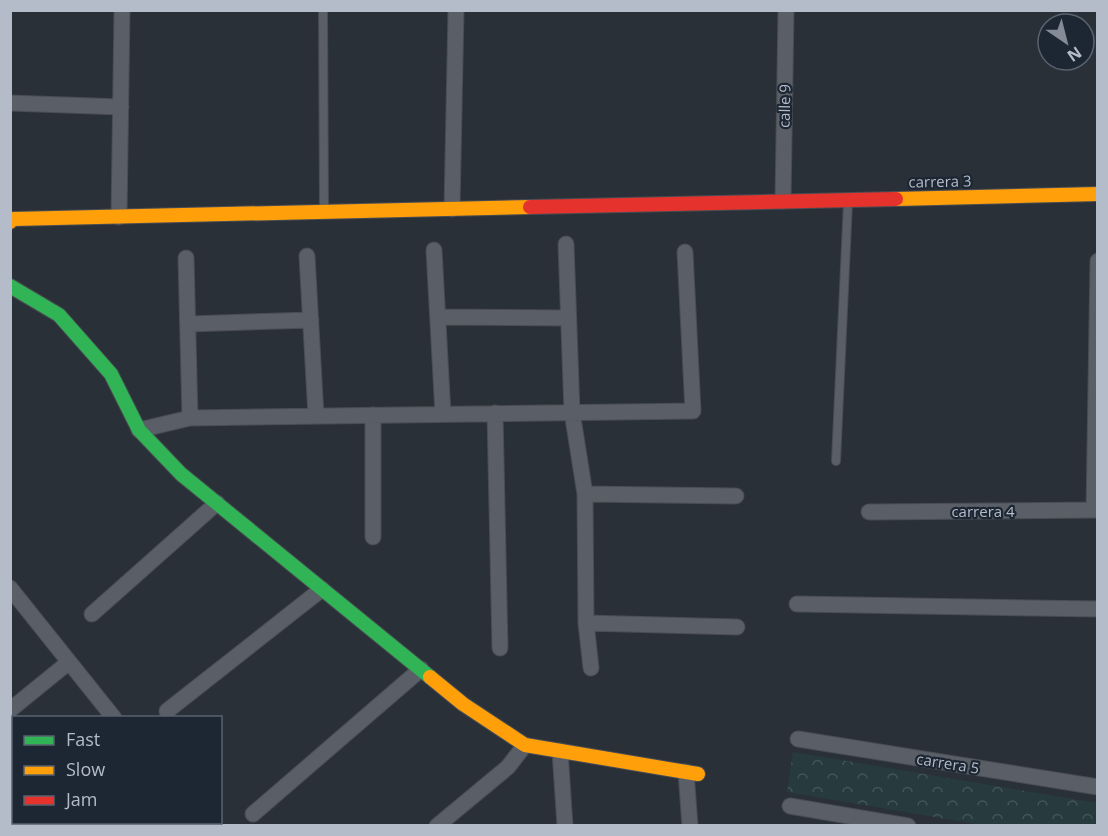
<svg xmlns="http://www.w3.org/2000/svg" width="1108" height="836" font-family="'Open Sans',sans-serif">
  <defs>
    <pattern id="forest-crowns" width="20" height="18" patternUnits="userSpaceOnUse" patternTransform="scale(1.5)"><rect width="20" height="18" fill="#273a3e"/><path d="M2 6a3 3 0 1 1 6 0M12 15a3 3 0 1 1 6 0" fill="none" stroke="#445559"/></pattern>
  </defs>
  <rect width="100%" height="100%" fill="#2a3038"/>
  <!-- forest -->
  <path fill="url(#forest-crowns)" d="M793 752 1097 803V825H982L787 792Z"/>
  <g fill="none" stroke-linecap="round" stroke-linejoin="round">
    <!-- lane casing -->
    <g stroke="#484c53" stroke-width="10">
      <path id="lane" d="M323 10 324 210
        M836 461 848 202"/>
    </g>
    <!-- street casing -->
    <g stroke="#484c53" stroke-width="17">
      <path id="street" d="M10 103 121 107
        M783 201 786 10
        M452 209 456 10
        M119 217 122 10
        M566 244 572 412 585 494 586 623 591 668
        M434 250 443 414
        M307 256 316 416
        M186 258 190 418 693 411 685 252
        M438 317 568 318
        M188 324 311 320
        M495 413 500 648
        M373 415V537
        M139 430 190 418
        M585 494 736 496
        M1094 510 1098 261
        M869 512 1098 510
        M10 588 114 718
        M797 604 1098 609
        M92 614 217 503
        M586 623 737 627
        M10 710 69 662
        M167 711 322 589
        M798 739 1098 787
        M560 751 565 826
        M686 772 690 826
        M790 806 908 826
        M253 814 421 669
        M200 822 202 826
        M75 826 78 822
        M437 826 508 767 525 745"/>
    </g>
    <!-- fast casing -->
    <g stroke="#484c53" stroke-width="16">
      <path id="fast" d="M10 286 59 315 111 374 139 430 181 474 430 677"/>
    </g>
    <!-- slow casing -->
    <g stroke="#484c53" stroke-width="16">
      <path id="slow" d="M896 199 1098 194
        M10 222 13 219 530 207
        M430 677 463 704 525 745 698 774"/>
    </g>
    <!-- jam casing -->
    <g stroke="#484c53" stroke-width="16">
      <path id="jam" d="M530 207 896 199"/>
    </g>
    <!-- lane -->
    <use href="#lane" stroke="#5a5e66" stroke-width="8"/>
    <!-- street -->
    <use href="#street" stroke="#5a5e66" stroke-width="15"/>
    <!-- fast -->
    <use href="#fast" stroke="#30b455" stroke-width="14"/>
    <!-- slow -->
    <use href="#slow" stroke="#ff9f0a" stroke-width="14"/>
    <!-- jam -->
    <use href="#jam" stroke="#e5322d" stroke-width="14"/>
  </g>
  <g text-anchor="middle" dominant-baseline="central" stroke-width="4.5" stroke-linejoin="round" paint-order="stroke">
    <!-- street labels -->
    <g font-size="15" fill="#b4bcc9" stroke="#1d2633">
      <text transform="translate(784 106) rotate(-89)">calle 9</text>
      <text transform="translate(940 181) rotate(-1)">carrera 3</text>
      <text x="983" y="511">carrera 4</text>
      <text transform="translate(948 763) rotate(9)">carrera 5</text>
    </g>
  </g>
  <!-- border -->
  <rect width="1108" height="836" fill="none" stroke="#b4bcc9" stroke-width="24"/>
  <!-- legend -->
  <rect x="12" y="716" width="210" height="108" fill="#1d2633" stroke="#59626f" stroke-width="1.5"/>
  <rect x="24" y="736" width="30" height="9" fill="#30b455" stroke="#59626f" stroke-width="1.5"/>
  <text x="66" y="746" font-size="18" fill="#b4bcc9">Fast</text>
  <rect x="24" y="766" width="30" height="9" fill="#ff9f0a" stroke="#59626f" stroke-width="1.5"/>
  <text x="66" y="776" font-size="18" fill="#b4bcc9">Slow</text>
  <rect x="24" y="796" width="30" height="9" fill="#e5322d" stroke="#59626f" stroke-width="1.5"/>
  <text x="66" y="806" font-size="18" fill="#b4bcc9">Jam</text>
  <!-- north arrow -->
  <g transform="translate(1066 42) rotate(145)"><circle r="28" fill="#1d2633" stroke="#59626f" stroke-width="1.5"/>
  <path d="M0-4.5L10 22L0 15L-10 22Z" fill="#848b96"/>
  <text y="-9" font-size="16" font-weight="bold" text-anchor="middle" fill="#b4bcc9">N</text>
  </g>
</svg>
